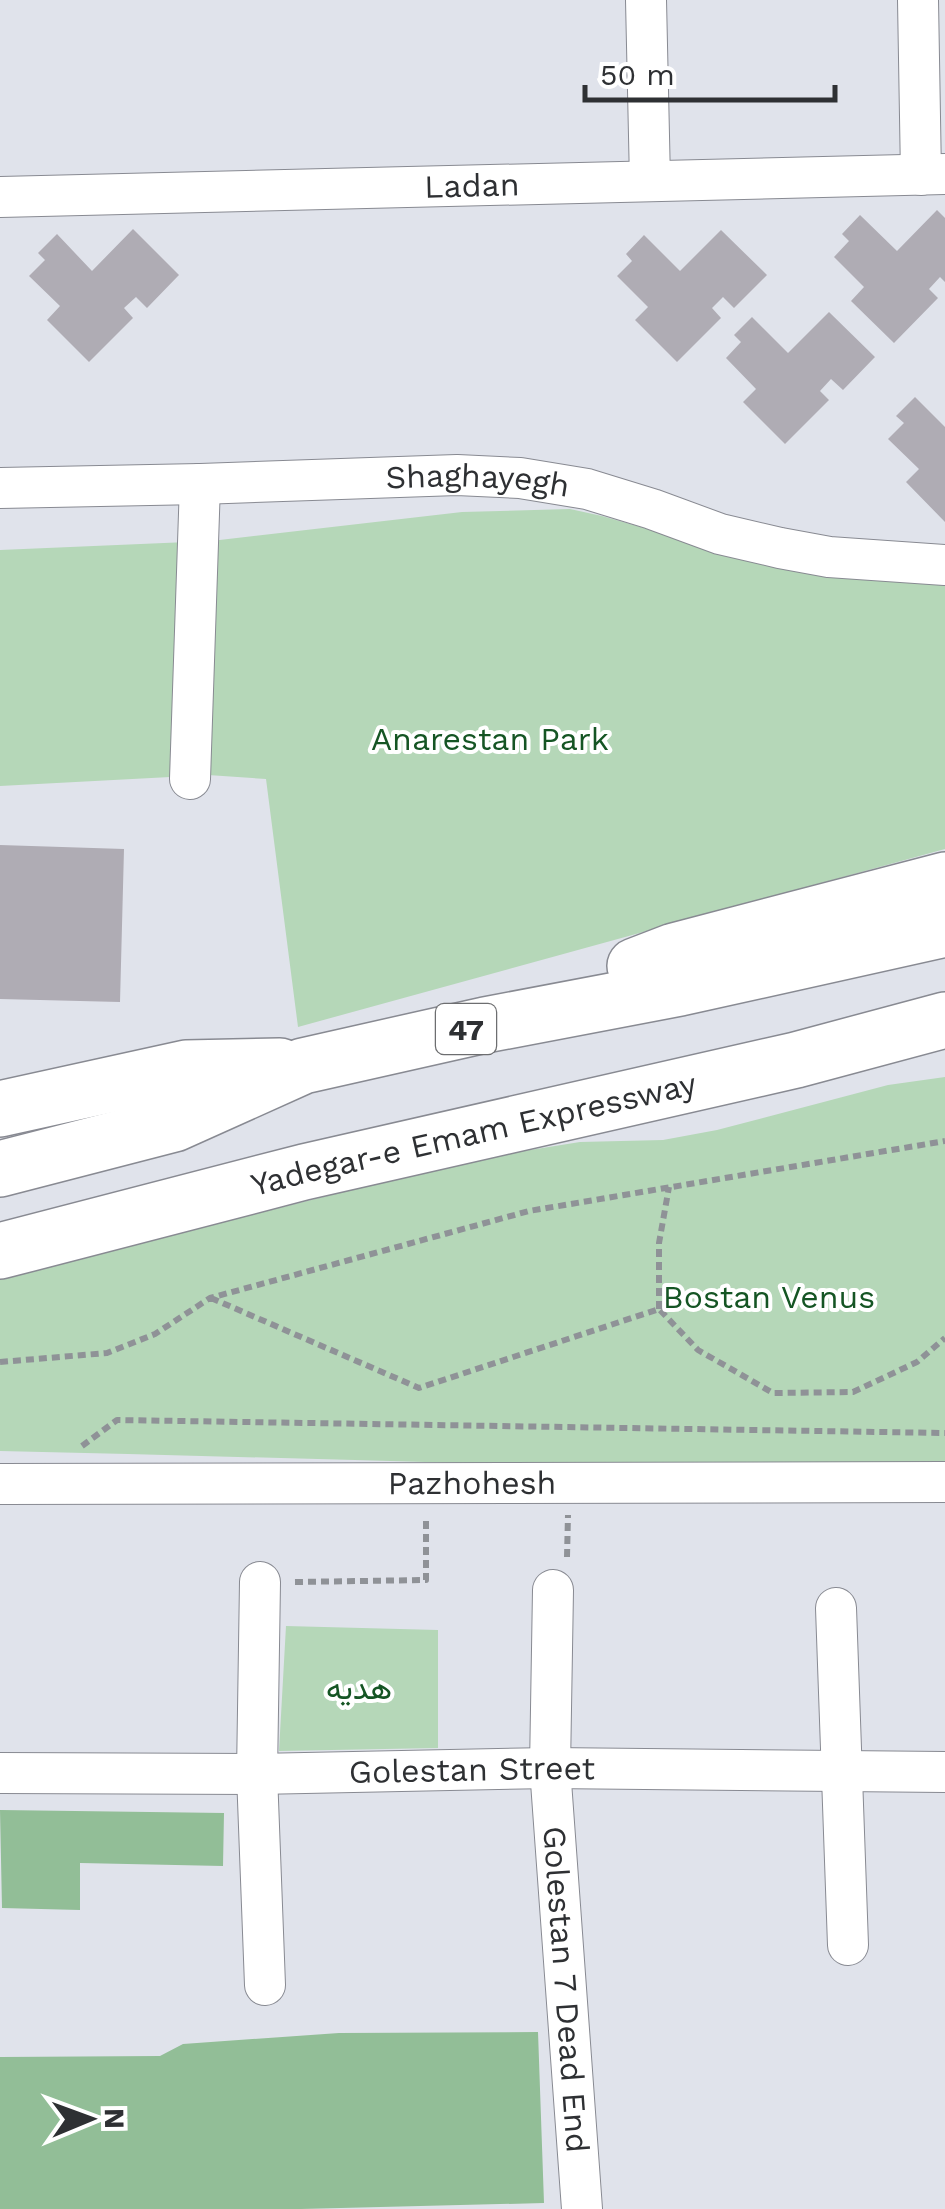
<svg xmlns="http://www.w3.org/2000/svg" width="945" height="2209" font-family="'Work Sans',Vazirmatn,sans-serif">
  <rect width="100%" height="100%" fill="#e0e3eb"/>
  <!-- green -->
  <path fill="#b5d7b8" d="M570 509 602 516 746 557 945 581V849L298 1027 266 779 208 775 0 786V550L211 541 462 512Z
    M945 1077V1475C630 1469 315 1458 0 1451V1278L479 1158 580 1142 663 1140 717 1130 888 1085Z
    M286 1626 438 1630V1748L279 1751Z"/>
  <!-- forest -->
  <path fill="#92be97" d="M0 1810 224 1813 223 1866 80 1863V1910L2 1908Z
    M538 2032 544 2203 301 2209H0V2057L160 2056 183 2044 339 2033Z"/>
  <!-- building -->
  <path fill="#afacb4" d="M937 210 945 218V282L940 277 929 289 938 298 894 343 851 301 864 287 834 257 849 241 842 234 860 215 897 251Z
    M133 229 179 275 147 308 136 297 124 308 133 318 89 362 47 320 60 306 29 276 45 260 38 253 57 234 92 271Z
    M721 230 767 275 734 308 723 297 712 308 721 318 677 362 635 320 648 307 617 276 632 261 626 254 644 235 680 271Z
    M829 312 875 357 843 390 831 379 820 391 829 400 785 444 743 402 756 389 726 358 741 342 734 335 752 317 788 353Z
    M915 397 945 427V522L906 482 919 469 888 439 904 423 896 416Z
    M0 845 124 849 120 1002 0 999Z"/>
  <g fill="none" stroke-linecap="round" stroke-linejoin="round">
    <!-- minor casing -->
    <g stroke="#888a92" stroke-width="42">
      <g id="minor">
        <path d="M646 0 650 181"/>
        <path d="M918 0 921 175"/>
        <path id="s1" d="M0 197 945 174"/>
        <path id="s2" d="M0 488 200 484 457 475 520 478 587 489 652 509 720 534 780 548 829 557 945 565"/>
        <path d="M190 779 200 484"/>
        <path id="s3" d="M0 1484 945 1482"/>
        <path d="M260 1582 257 1774 265 1985"/>
        <path id="s4" d="M553 1590 550 1768 582 2209"/>
        <path d="M836 1608 848 1945"/>
        <path id="s5" d="M0 1773 257 1774 550 1768 945 1772"/>
      </g>
    </g>
    <!-- highway casing -->
    <g stroke="#888a92" stroke-width="58">
      <g id="highway">
        <path d="M635 966 674 951 945 880"/>
        <path d="M0 1109 186 1068 280 1066"/>
        <path d="M0 1169 174 1124 303 1066 485 1025 680 988 945 929"/>
        <path id="s6" d="M0 1251 304 1172 796 1060 945 1020"/>
      </g>
    </g>
    <!-- path -->
    <path stroke="#8f9297" stroke-width="6" stroke-dasharray="8 5" stroke-linecap="butt" d="M211 1298 419 1388 659 1309 698 1350 773 1393 853 1392 917 1362 945 1338
      M659 1309V1243L669 1187
      M0 1362 107 1353 155 1334 210 1298 529 1211 945 1141
      M82 1446 117 1420 945 1433
      M567 1557 568 1515
      M295 1582 426 1580V1518"/>
    <!-- minor -->
    <use href="#minor" stroke="#fff" stroke-width="40"/>
    <!-- highway -->
    <use href="#highway" stroke="#fff" stroke-width="55"/>
  </g>
  <g text-anchor="middle" dominant-baseline="central" stroke-width="8" stroke-linejoin="round" paint-order="stroke">
    <!-- shield labels -->
    <rect fill="#fff" stroke="#6d6e70" stroke-width="2.5" x="436" y="1004" width="60" height="50" rx="8"/>
    <g font-size="30" font-weight="bold" fill="#2e3033">
      <text x="466" y="1029">47</text>
    </g>
    <!-- street labels -->
    <g font-size="32" fill="#2e3033" stroke="#fff">
      <text stroke="none"><textPath href="#s1" startOffset="472">Ladan</textPath></text>
      <text stroke="none"><textPath href="#s2" startOffset="478">Shaghayegh</textPath></text>
      <text stroke="none"><textPath href="#s6" startOffset="488">Yadegar-e Emam Expressway</textPath></text>
      <text stroke="none"><textPath href="#s3" startOffset="472">Pazhohesh</textPath></text>
      <text stroke="none"><textPath href="#s5" startOffset="472">Golestan Street</textPath></text>
      <text stroke="none"><textPath href="#s4" startOffset="400">Golestan 7 Dead End</textPath></text>
    </g>
    <!-- park labels -->
    <g font-size="32" fill="#155524" stroke="#fff">
      <text x="490" y="739">Anarestan Park</text>
      <text x="769" y="1297">Bostan Venus</text>
      <text x="359" y="1688">هدیه</text>
    </g>
  </g>
  <!-- north arrow -->
  <g transform="translate(90 2119) rotate(89)" stroke="#ffffff" stroke-width="8" paint-order="stroke">
  <path d="M0-8L18 38L0 25L-18 38Z" fill="#2e3033"/>
  <text y="-15" font-size="28" font-weight="bold" text-anchor="middle" fill="#2e3033">N</text>
  </g>
  <!-- scale -->
  <path d="M585 85v15h250v-15" fill="none" stroke="#2e3033" stroke-width="5"/>
  <text x="600" y="85" font-size="30" fill="#2e3033" stroke="#ffffff" stroke-width="8" paint-order="stroke">50 m</text>
</svg>
